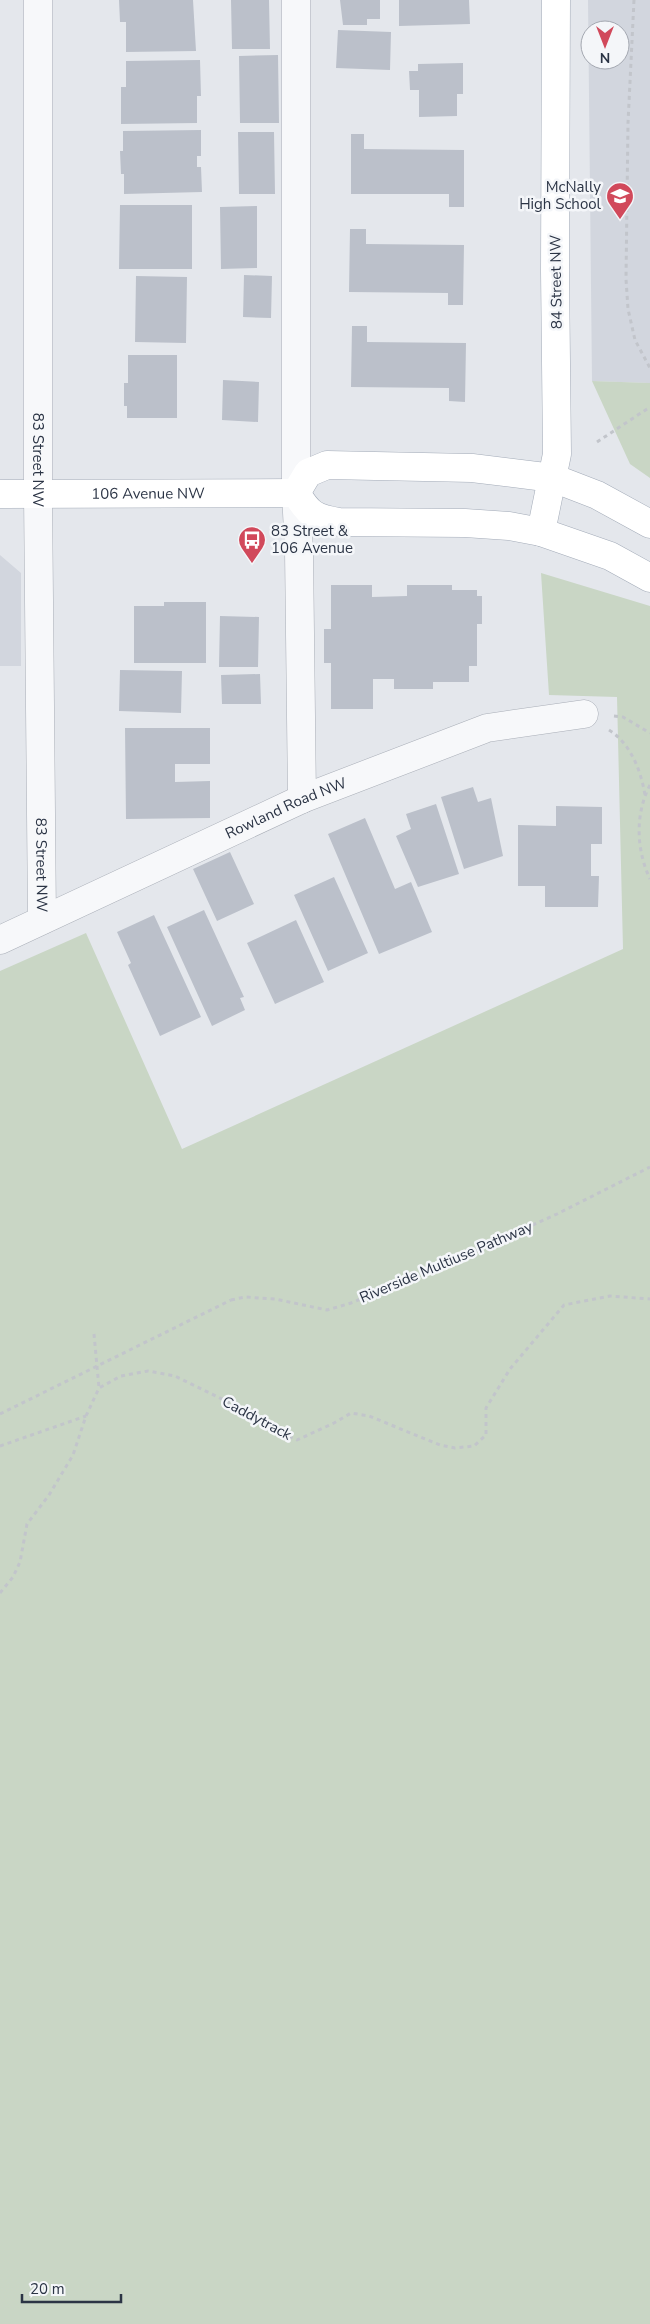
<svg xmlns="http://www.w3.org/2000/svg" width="650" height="2324" font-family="'Nunito Sans',sans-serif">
  <rect width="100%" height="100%" fill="#e4e7ec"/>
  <!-- built -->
  <path fill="#d2d6de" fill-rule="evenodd" d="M588 0H650V383L592 381ZM590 30H620V60H590Z
    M0 555 21 573V666H0Z"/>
  <!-- green -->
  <path fill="#c9d6c5" d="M592 381 650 383V478L630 464Z
    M541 573 650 606V2324H0V971L86 933 182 1149 623 949 617 697 549 695Z"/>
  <!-- building -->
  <path fill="#bbc0ca" d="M119 0H193L196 51 126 52V22H120Z
    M231 0H269L270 49H232Z
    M340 0H380V19H367V25H343Z
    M399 0H469L470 24 399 26Z
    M338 30 391 32 390 70 336 68Z
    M278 55 279 123H240L239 56Z
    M200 60 201 96H197V123L121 124V87H126V61Z
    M463 63V94H457V116L419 117V90H410L409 71H418V64Z
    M201 130V156H197V167H201L202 192 124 194V174H121L120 151H123V131Z
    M238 132H274L275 194H239Z
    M351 134H364V149L464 150V207H449V194H351Z
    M120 205H192V269H119Z
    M257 206V268L221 269 220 207Z
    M350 229H366V244L464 245 463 305H448V293L349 292Z
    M244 275 272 276 271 318 243 317Z
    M136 276 187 277 186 343 135 342Z
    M352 326H367V342L466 343 465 402 449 401V388L351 387Z
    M128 355H177V418H127V406H124V383H128Z
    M223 380 259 382 258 422 222 420Z
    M331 585H372V597L407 596V585H452V590H477V596H482V624H477V666H469V682H433V689H394V679H373V709H331V663H324V629H331Z
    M164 602H206V663H134V606H164Z
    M220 616 259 617 258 667H219Z
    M120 670 182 671 181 713 119 711Z
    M260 674 261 704H222L221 675Z
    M125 728H210V764H175V782L210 781V818L126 819Z
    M473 787 478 802 491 798 503 856 464 869 441 797Z
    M436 804 459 874 418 887 396 836 411 829 406 814Z
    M556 806 602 807V844H591V876H599L598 907H545V886H518V825L556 826Z
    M365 818 395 889 411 882 432 932 379 954 328 834Z
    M230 852 254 904 217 921 193 869Z
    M334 877 368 953 328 971 294 895Z
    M204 910 244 997 240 998 245 1010 212 1026 167 927Z
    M154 915 201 1017 160 1036 128 965 131 963 117 932Z
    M296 920 324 982 275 1004 247 943Z"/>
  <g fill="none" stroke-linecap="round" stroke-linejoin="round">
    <!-- minor casing -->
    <g stroke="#a9aeb7" stroke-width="29">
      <g id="minor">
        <path id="s1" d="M38 0V494L42 920"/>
        <path d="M296 0V493L299 551 302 799"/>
        <path id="s2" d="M0 940 302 799 487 728 584 714"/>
      </g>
    </g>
    <!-- major casing -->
    <g stroke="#a3abb8" stroke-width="29">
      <g id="major">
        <path d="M296 493 308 473 327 465 472 468 553 478 597 495 650 524"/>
        <path d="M296 493C309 514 314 518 339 522L465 523 509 526 541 532 610 556 650 578"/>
        <path id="s3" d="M0 494 296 493"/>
        <path d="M541 532 557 454 555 271 556 0"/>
      </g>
    </g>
    <!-- path -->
    <path stroke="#c2c5cb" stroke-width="3" stroke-dasharray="4 4" stroke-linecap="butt" d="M634 0 628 123 626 279 628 309 635 340 650 368
      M597 442 650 407
      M614 716 623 717 650 733
      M609 730C631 744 641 771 645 795
      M650 785C635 814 636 849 650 879
      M231 1300 245 1297 275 1299 327 1310 351 1303 431 1271 557 1214 650 1167
      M94 1334 99 1388
      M0 1446 86 1416
      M0 1593 13 1577 20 1562 27 1524 49 1495 73 1455 86 1416 99 1388 121 1376 148 1371 175 1376 234 1405 266 1426 297 1440 334 1423 351 1413 369 1416 440 1445 455 1448 474 1446 486 1435V1408L510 1369 564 1305 610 1296 650 1299"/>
    <!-- minor -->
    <use href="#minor" stroke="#f7f8fa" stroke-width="28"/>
    <!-- major -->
    <use href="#major" stroke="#fff" stroke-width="28"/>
    <!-- path-bridge -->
    <path stroke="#c2c5cb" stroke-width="3" stroke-dasharray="4 4" stroke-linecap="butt" d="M0 1414 231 1300"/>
  </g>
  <!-- icons -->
  <defs>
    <g id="school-pin" transform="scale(1.4375)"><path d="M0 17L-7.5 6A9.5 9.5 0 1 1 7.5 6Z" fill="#d1495b" stroke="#f4f6f9"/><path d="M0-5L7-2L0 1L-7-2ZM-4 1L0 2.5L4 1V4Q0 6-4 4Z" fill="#fff"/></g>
    <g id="bus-pin" transform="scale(1.4375)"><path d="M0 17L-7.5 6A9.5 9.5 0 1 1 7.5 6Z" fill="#d1495b" stroke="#f4f6f9"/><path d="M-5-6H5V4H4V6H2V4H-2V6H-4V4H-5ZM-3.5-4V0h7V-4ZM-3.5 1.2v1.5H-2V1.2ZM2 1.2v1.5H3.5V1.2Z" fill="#fff"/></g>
  </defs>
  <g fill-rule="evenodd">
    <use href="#school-pin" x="620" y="196"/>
    <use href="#bus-pin" x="252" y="540"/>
  </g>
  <g text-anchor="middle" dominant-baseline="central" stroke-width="5" stroke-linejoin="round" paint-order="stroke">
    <!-- poi labels -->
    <g font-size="15" fill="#2b3445" stroke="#f4f6f9" text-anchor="end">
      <text x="601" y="187">McNally<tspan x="601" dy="17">High School</tspan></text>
      <text x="271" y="531" text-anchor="start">83 Street &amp;<tspan x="271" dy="17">106 Avenue</tspan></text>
    </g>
    <!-- street labels -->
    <g font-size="15" fill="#2b3445" stroke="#f4f6f9">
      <text transform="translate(556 282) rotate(-91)">84 Street NW</text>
      <text stroke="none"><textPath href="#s1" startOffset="460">83 Street NW</textPath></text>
      <text stroke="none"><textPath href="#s3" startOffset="148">106 Avenue NW</textPath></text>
      <text stroke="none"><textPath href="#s2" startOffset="315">Rowland Road NW</textPath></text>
      <text stroke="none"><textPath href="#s1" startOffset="865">83 Street NW</textPath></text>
      <text transform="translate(446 1262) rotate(-23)">Riverside Multiuse Pathway</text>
      <text transform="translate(257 1418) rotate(28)">Caddytrack</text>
    </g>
  </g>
  <!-- north arrow -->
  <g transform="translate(605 45) rotate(180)"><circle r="24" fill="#f4f6f9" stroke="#a4a8b1"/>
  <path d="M0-4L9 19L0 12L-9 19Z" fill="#d1495b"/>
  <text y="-8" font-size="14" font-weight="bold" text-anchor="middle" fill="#2b3445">N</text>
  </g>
  <!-- scale -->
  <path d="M22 2294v8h99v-8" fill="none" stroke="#2b3445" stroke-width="2.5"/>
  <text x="30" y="2294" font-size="15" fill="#2b3445" stroke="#f4f6f9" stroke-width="4" paint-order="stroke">20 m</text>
</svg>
